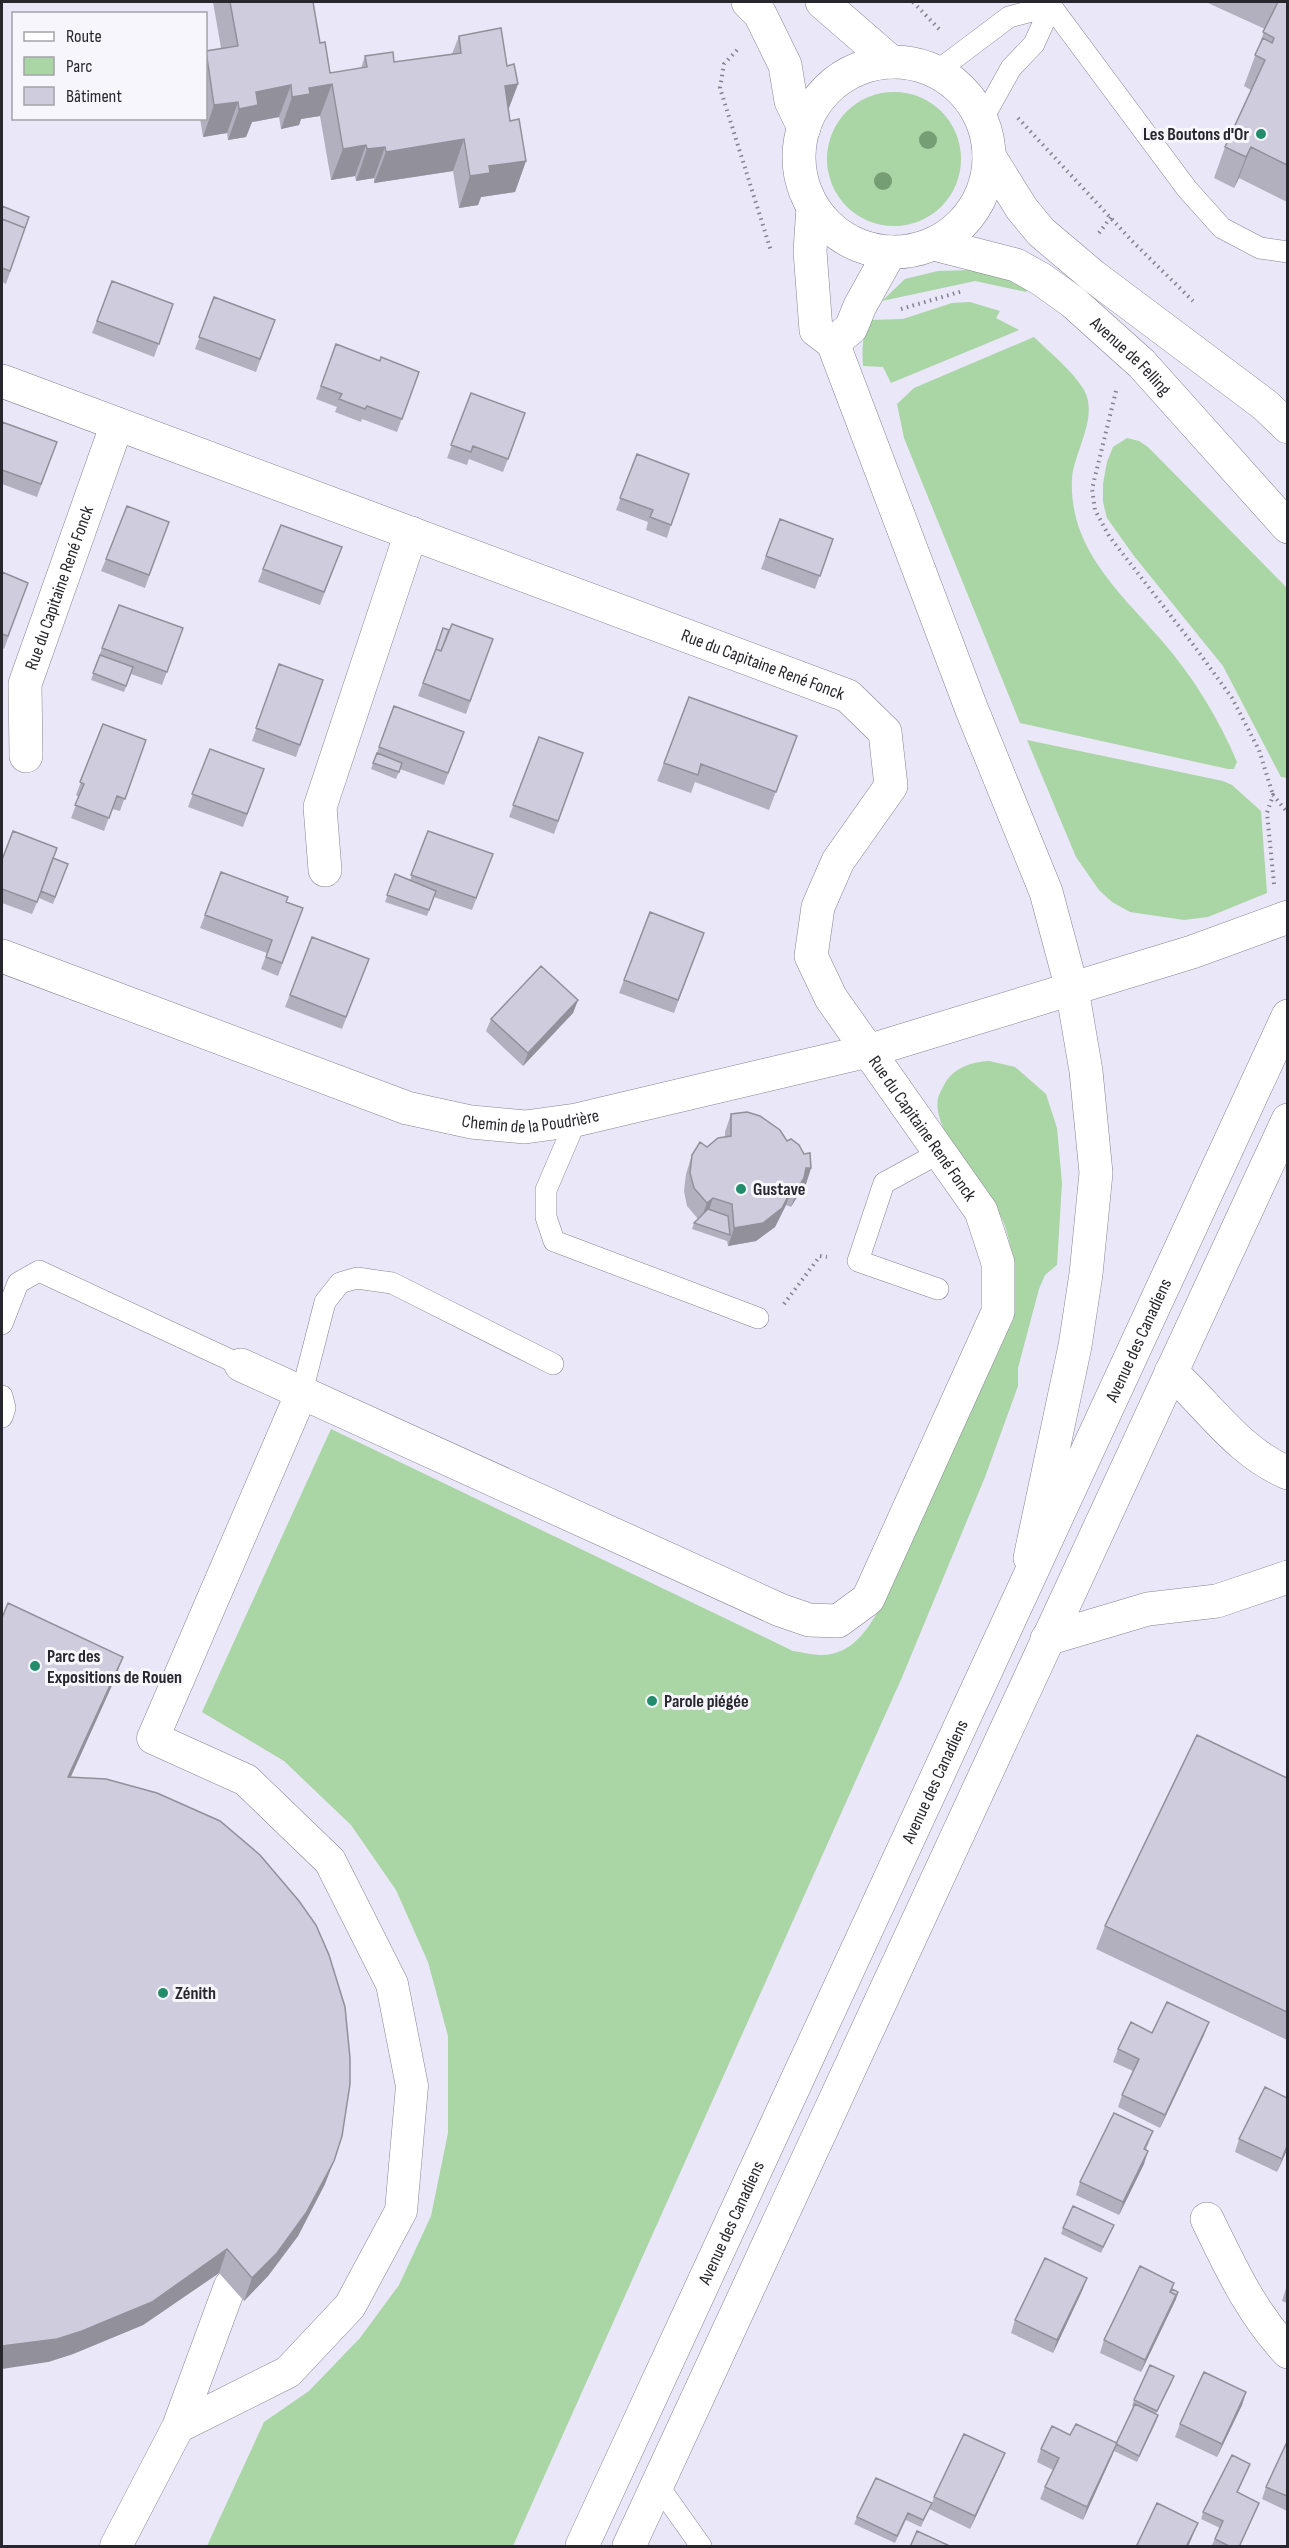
<svg xmlns="http://www.w3.org/2000/svg" width="1289" height="2548" font-family="'Sofia Sans Condensed',sans-serif">
  <rect width="100%" height="100%" fill="#e9e7f8"/>
  <!-- green -->
  <path fill="#aad5a4" d="M827 159a67 67 0 1 1 134 0a67 67 0 1 1-134 0Z
    M971 270 999 276 1028 288 1026 292 975 281 882 301 905 279 938 271Z
    M970 302 1000 311 996 318 1019 330 891 383 883 367 863 366C862 350 862 335 870 320L903 319 952 303Z
    M1034 337C1050 353 1072 370 1084 390 1099 417 1074 451 1072 479 1071 496 1074 513 1079 528 1095 573 1133 607 1163 642 1194 678 1219 719 1237 762L1234 769H1228L1020 723 904 438 897 404 914 388Z
    M1127 438 1139 441 1148 447 1287 588V778L1281 777 1223 666 1134 556 1107 518 1103 502V484L1107 462 1113 447Z
    M1027 740 1223 781 1232 785 1261 811 1267 893 1208 917 1184 920 1130 912 1112 902 1099 890 1076 857Z
    M989 1061 1015 1067 1046 1094 1057 1128 1062 1183 1057 1265 1045 1275 1039 1289 1018 1368V1386L985 1477 903 1675 513 2546H207L264 2422 309 2391 360 2338 399 2285 431 2216 448 2133V2036L428 1962 396 1890 351 1825 284 1761 202 1712 331 1429 793 1651C802 1652 812 1655 821 1655 854 1655 869 1627 883 1603L1014 1318C1015 1287 1015 1256 1005 1226 993 1188 931 1137 938 1098 939 1094 942 1089 944 1085 953 1068 971 1062 989 1061Z"/>
  <g fill="none" stroke-linecap="round" stroke-linejoin="round">
    <!-- service casing -->
    <g stroke="#868493" stroke-width="22">
      <path id="service" d="M1048 2 1187 189 1222 228 1260 248 1288 252
        M936 72 1009 17 1051 6
        M982 120 1011 68 1034 44 1051 6
        M576 1120 546 1190V1217L554 1241 758 1318
        M938 1289 858 1261 884 1183 939 1153
        M2 1324 18 1283 39 1271 241 1365
        M302 1392 325 1302 340 1283 357 1278 392 1283 553 1364
        M2 1396 5 1408 2 1417
        M657 2484 701 2546"/>
    </g>
    <!-- pedestrian casing -->
    <g stroke="#868493" stroke-width="33">
      <path id="pedestrian" d="M178 2427 288 2372 350 2306 401 2211 412 2086 392 1984 330 1861 246 1780 153 1738 302 1392
        M116 2546 178 2427 230 2286"/>
    </g>
    <!-- minor casing -->
    <g stroke="#868493" stroke-width="34">
      <g id="minor">
        <path d="M813 207 810 251 816 330 833 343 972 710 1046 892 1072 989 1086 1071 1096 1173 1086 1274 1075 1346 1030 1558"/>
        <path d="M833 343 851 328 860 306 890 252"/>
        <path id="s1" d="M2 381 848 696 885 732 891 786 838 861 818 907 811 956 831 998 981 1211 998 1263V1312L868 1599 838 1621 809 1620 780 1610 241 1365"/>
        <path id="s2" d="M26 756 25 684 117 424"/>
        <path d="M325 870 320 807 411 533"/>
        <path id="s3" d="M2 956 407 1108 471 1122 525 1127 576 1120 868 1051 1192 952 1288 917"/>
        <path d="M1171 1372C1209 1406 1238 1452 1288 1473"/>
        <path d="M1047 1639 1148 1609 1217 1601 1288 1577"/>
        <path d="M1207 2219C1231 2268 1250 2311 1288 2352"/>
      </g>
    </g>
    <!-- tertiary casing -->
    <g stroke="#868493" stroke-width="34">
      <g id="tertiary">
        <path d="M748 2 760 14 785 65 791 101 804 128"/>
        <path d="M822 2 891 62"/>
        <circle cx="894" cy="157" r="95"/>
        <path d="M989 156 1022 209 1041 232 1093 276 1265 405 1288 427"/>
        <path id="s4" d="M934 244 1016 265 1041 279 1073 302 1142 364 1288 527"/>
      </g>
    </g>
    <!-- secondary casing -->
    <g stroke="#868493" stroke-width="34">
      <g id="secondary">
        <path id="s5" d="M582 2546 1288 1016"/>
        <path d="M629 2546 1288 1120"/>
      </g>
    </g>
    <!-- path -->
    <path stroke="#84828e" stroke-width="4" stroke-dasharray="1.5 4.5" stroke-linecap="butt" d="M913 2 940 30
      M737 50 724 64 720 88 771 251
      M1018 118 1133 242 1193 301
      M1099 233 1111 217
      M901 309 963 291
      M1116 391 1092 489 1095 510 1109 536 1195 647 1232 698 1259 750 1273 795
      M1274 884 1267 813 1273 795 1288 813
      M784 1304 820 1256 827 1257"/>
    <!-- service -->
    <use href="#service" stroke="#fff" stroke-width="21"/>
    <!-- pedestrian -->
    <use href="#pedestrian" stroke="#fff" stroke-width="32"/>
    <!-- minor -->
    <use href="#minor" stroke="#fff" stroke-width="33"/>
    <!-- tertiary -->
    <use href="#tertiary" stroke="#fff" stroke-width="33"/>
    <!-- secondary -->
    <use href="#secondary" stroke="#fff" stroke-width="33"/>
  </g>
  <!-- trees -->
  <g fill="#759e75">
    <circle cx="928" cy="140" r="9"/>
    <circle cx="883" cy="181" r="9"/>
  </g>
  <!-- wall -->
  <path fill="#b2b0be" d="M213 2H313L320 43 330 73 361 68 365 56 394 62 452 54 459 36 507 66 518 84 508 109 510 121 526 161 515 192 481 197 478 205 459 208 453 171 374 183V178L356 181 355 176 331 180 320 116 301 119 299 125 281 129 279 117 252 122 246 137 228 140 227 133 203 137 200 118H206V51L221 48Z
    M1208 2H1287V202L1239 178 1234 188 1214 178 1225 147 1251 90 1244 86 1265 29 1208 3Z
    M2 206 29 217 6 284 2 282Z
    M112 281 173 304 154 357 92 333Z
    M214 297 275 320 256 372 195 349Z
    M336 344 379 361 419 372 397 432 362 419 361 422 335 412 337 407 316 399Z
    M471 393 525 413 503 472 469 459 467 465 447 458Z
    M2 422 57 442 37 497 2 484Z
    M637 454 671 525 667 538 646 530 648 522 616 510Z
    M780 519 833 539 815 589 761 569Z
    M169 522 145 588 101 571 106 559Z
    M342 547 320 605 258 582 263 569Z
    M2 572 28 583 4 649 2 648Z
    M183 628 162 685 131 674 124 692 91 680 102 648Z
    M443 628 493 639 466 714 418 696Z
    M279 664 323 680 296 757 252 741Z
    M689 697 797 736 769 810 695 782 691 793 657 781Z
    M103 724 146 740 120 811 112 809 104 831 71 818 79 797 76 795Z
    M464 732 444 785 400 769 396 779 371 769 379 747Z
    M539 737 583 753 554 834 509 817Z
    M210 749 264 769 243 827 188 807Z
    M428 831 493 854 472 910 434 897 427 916 385 902 395 874 410 880Z
    M2 860 68 864 53 904 39 898 32 914 2 903Z
    M221 872 286 902 303 908 278 976 261 969 267 953 200 928Z
    M650 912 704 933 674 1013 619 993Z
    M312 937 369 959 342 1029 285 1007Z
    M578 1000 573 1013 523 1066 486 1031 491 1019Z
    M731 1114 787 1141 811 1168 805 1187H801L797 1197 791 1207 786 1205 775 1227 756 1241 728 1246 727 1241 692 1229 694 1223 698 1219 687 1206 684 1191 686 1174 692 1155 725 1137V1132Z
    M2 1618 114 1681 70 1777 325 2184 298 2236 268 2276 244 2301 219 2273 143 2325 73 2354 48 2362Z
    M1287 1778V2040L1096 1949 1105 1926Z
    M1152 2033 1204 2035 1160 2128 1118 2107 1122 2095 1133 2071 1113 2062 1118 2049Z
    M1153 2131 1146 2150 1144 2164 1119 2215 1076 2195 1080 2182Z
    M1239 2139 1287 2150 1277 2172 1235 2152Z
    M1114 2225 1101 2253 1061 2234 1063 2228Z
    M1087 2278 1082 2291 1053 2353 1011 2333 1015 2320Z
    M1287 2285V2303L1282 2301Z
    M1172 2290 1176 2299 1141 2372 1100 2353 1104 2340Z
    M1172 2382 1156 2414 1158 2415 1156 2422 1137 2462 1114 2451 1083 2520 1040 2499 1045 2487 1053 2470 1037 2462 1041 2449 1116 2443 1134 2407 1132 2406 1134 2400Z
    M1246 2392 1242 2405 1217 2457 1175 2437 1180 2424Z
    M1287 2445V2511L1262 2499 1266 2487Z
    M1005 2453 1000 2465 970 2529 929 2509 921 2527 906 2520 895 2543 854 2524 857 2517 932 2503 934 2497Z
    M1250 2464 1238 2492 1259 2503 1257 2509 1239 2547H1215L1212 2545 1220 2528 1201 2519 1203 2512Z"/>
  <!-- shaded-wall -->
  <path fill="#91909b" d="M332 84 320 116 301 119 299 125 281 129 292 97 309 88Z
    M518 84 506 116 505 86Z
    M291 85 279 117 252 122 246 137 228 140 239 109 256 92Z
    M238 102 227 133 203 137 214 105Z
    M464 139 453 171 374 183 386 152Z
    M366 145 355 176 331 180 343 149Z
    M385 147 374 178 356 181 367 149Z
    M1251 147 1239 178 1234 188 1246 157Z
    M526 161 515 192 481 197 478 205 459 208 470 176 489 166Z
    M578 1000 573 1013 523 1066 528 1053Z
    M806 1168H811L805 1187H801L797 1197 791 1207Z
    M793 1187 786 1205 775 1227 756 1241 728 1246 734 1228Z
    M713 1198 707 1216 700 1221 707 1203Z
    M123 1657 114 1681 60 1801 68 1777Z
    M1209 2022 1204 2035 1160 2128 1165 2115Z
    M1287 2146V2150L1277 2172Z
    M1148 2151 1144 2164 1119 2215 1123 2202Z
    M334 2161 325 2184 298 2236 268 2276 244 2301 252 2278Z
    M227 2249 219 2273 143 2325 73 2354 48 2362 2 2369V2346Z
    M1087 2278 1082 2291 1053 2353 1057 2340Z
    M1178 2292 1176 2299 1141 2372 1145 2360Z
    M1246 2392 1242 2405 1217 2457 1222 2444Z
    M1117 2443 1112 2456 1083 2520 1087 2507Z
    M1005 2453 1000 2465 970 2529 975 2516Z
    M1198 2523 1188 2547H1186Z"/>
  <!-- building -->
  <path fill="#cfcddd" stroke="#91909b" stroke-width="1.5" d="M230 2H313L320 43 325 42 330 73 367 67 365 56 393 52 394 62 461 53 459 36 501 28 507 66 514 64 518 84 505 86 510 121 519 119 526 161 489 166 490 173 470 176 464 139 386 152 385 147 367 149 366 145 343 149 332 84 309 88 310 94 292 97 291 85 256 92 258 105 239 109 238 102 214 105 206 51 238 46Z
    M1278 2H1287V165L1251 147 1246 157 1225 147 1265 60 1255 55 1263 38 1272 43 1274 38 1263 32Z
    M2 206 29 217 25 228 2 219Z
    M2 219 25 228 10 271 2 268Z
    M112 281 173 304 159 344 97 321Z
    M214 297 275 320 260 359 199 337Z
    M336 344 380 361 381 357 419 372 402 419 367 406 365 409 339 399 342 394 321 386Z
    M471 393 525 413 508 459 473 446 471 452 451 445Z
    M2 422 57 442 41 484 2 470Z
    M637 454 689 474 671 525 650 517 653 510 620 498Z
    M127 506 169 522 149 575 106 559Z
    M780 519 833 539 820 576 766 556Z
    M281 525 342 547 324 592 263 569Z
    M2 572 28 583 8 636 2 634Z
    M119 605 183 628 167 672 102 648Z
    M452 624 493 639 470 701 423 683 436 649 441 651Z
    M443 628 449 630 441 651 436 649Z
    M100 655 133 667 126 686 93 673Z
    M279 664 323 680 300 745 256 728Z
    M689 697 797 736 776 792 701 764 698 775 664 763Z
    M394 706 464 732 448 773 379 747Z
    M103 724 146 740 125 799 117 796 109 818 75 805 84 784 80 782Z
    M539 737 583 753 558 821 513 805Z
    M210 749 264 769 247 814 192 794Z
    M377 753 402 763 399 772 373 763Z
    M13 831 57 848 37 902 2 889V860Z
    M428 831 493 854 476 898 411 875Z
    M53 858 68 864 55 897 41 891Z
    M221 872 288 897 286 902 303 908 282 963 266 957 272 940 205 915Z
    M395 874 436 891 429 910 387 895Z
    M650 912 704 933 678 1000 624 980Z
    M312 937 369 959 346 1017 290 995Z
    M541 966 578 1000 528 1053 491 1019Z
    M747 1112 760 1116 780 1130 787 1141 791 1139 799 1145 804 1154 810 1153 811 1168H806L804 1178 798 1188 793 1187 782 1208 763 1223 734 1228 732 1204 713 1198 707 1203 694 1188 690 1173 692 1155 700 1142 707 1147 718 1138 731 1136V1114Z
    M708 1209 728 1216 730 1235 694 1223Z
    M8 1603 123 1657 68 1777 106 1779 157 1793 220 1821 260 1855 299 1901 316 1925 329 1955 345 2007 350 2058V2084L342 2136 334 2161 306 2213 277 2253 252 2278 227 2249 152 2302 82 2331 57 2339 2 2346V1618Z
    M1197 1735 1287 1778V2012L1105 1926Z
    M1167 2002 1209 2022 1165 2115 1122 2095 1139 2059 1118 2049 1131 2022 1152 2033Z
    M1265 2087 1287 2098V2146L1282 2159 1239 2139Z
    M1114 2113 1153 2131 1144 2149 1148 2151 1123 2202 1080 2182Z
    M1073 2206 1114 2225 1103 2247 1063 2228Z
    M1045 2258 1087 2278 1057 2340 1015 2320Z
    M1140 2266 1174 2283 1170 2292 1176 2295 1145 2360 1104 2340Z
    M1172 2289 1178 2292 1174 2301 1176 2295 1170 2292Z
    M1150 2365 1174 2376 1157 2411 1134 2400Z
    M1204 2372 1246 2392 1222 2444 1180 2424Z
    M1135 2404 1158 2415 1139 2456 1116 2444Z
    M1076 2424 1117 2443 1087 2507 1045 2487 1059 2458 1041 2449 1052 2426 1070 2435Z
    M964 2434 1005 2453 975 2516 934 2497Z
    M1286 2444 1287 2445V2496L1266 2487Z
    M1232 2455 1250 2464 1237 2492 1259 2503 1239 2547H1231L1215 2539 1223 2521 1203 2512Z
    M876 2478 932 2503 923 2520 908 2513 897 2536 857 2517Z
    M1157 2503 1198 2523 1186 2547H1136Z
    M917 2531 952 2547H910Z"/>
  <!-- markers -->
  <g fill="#238d6b" stroke="#f6f6fc" stroke-width="2">
    <circle cx="1261" cy="134" r="6"/>
    <circle cx="741" cy="1189" r="6"/>
    <circle cx="35" cy="1666" r="6"/>
    <circle cx="652" cy="1701" r="6"/>
    <circle cx="163" cy="1993" r="6"/>
  </g>
  <g text-anchor="middle" dominant-baseline="central" stroke-width="6" stroke-linejoin="round" paint-order="stroke">
    <!-- poi labels -->
    <g font-size="18" font-weight="bold" fill="#28272d" stroke="#f6f6fc" text-anchor="start">
      <text x="1249" y="134" text-anchor="end">Les Boutons d'Or</text>
      <text x="753" y="1189">Gustave</text>
      <text x="47" y="1656">Parc des<tspan x="47" dy="21">Expositions de Rouen</tspan></text>
      <text x="664" y="1701">Parole piégée</text>
      <text x="175" y="1993">Zénith</text>
    </g>
    <!-- street labels -->
    <g font-size="18" fill="#28272d" stroke="#f6f6fc">
      <text stroke="none"><textPath href="#s4" startOffset="232">Avenue de Felling</textPath></text>
      <text stroke="none"><textPath href="#s2" startOffset="174">Rue du Capitaine René Fonck</textPath></text>
      <text stroke="none"><textPath href="#s1" startOffset="812">Rue du Capitaine René Fonck</textPath></text>
      <text stroke="none"><textPath href="#s3" startOffset="558">Chemin de la Poudrière</textPath></text>
      <text stroke="none"><textPath href="#s1" startOffset="1406">Rue du Capitaine René Fonck</textPath></text>
      <text stroke="none"><textPath href="#s5" startOffset="1328">Avenue des Canadiens</textPath></text>
      <text stroke="none"><textPath href="#s5" startOffset="842">Avenue des Canadiens</textPath></text>
      <text stroke="none"><textPath href="#s5" startOffset="356">Avenue des Canadiens</textPath></text>
    </g>
  </g>
  <!-- border -->
  <rect width="1289" height="2548" fill="none" stroke="#28272d" stroke-width="6"/>
  <!-- legend -->
  <rect x="12" y="12" width="195" height="108" fill="#f6f6fc" stroke="#a4a3a9" stroke-width="1.5"/>
  <rect x="24" y="32" width="30" height="9" fill="#ffffff" stroke="#a4a3a9" stroke-width="1.5"/>
  <text x="66" y="42" font-size="18" fill="#28272d">Route</text>
  <rect x="24" y="57" width="30" height="18" fill="#aad5a4" stroke="#a4a3a9" stroke-width="1.5"/>
  <text x="66" y="72" font-size="18" fill="#28272d">Parc</text>
  <rect x="24" y="87" width="30" height="18" fill="#cfcddd" stroke="#a4a3a9" stroke-width="1.5"/>
  <text x="66" y="102" font-size="18" fill="#28272d">Bâtiment</text>
</svg>
